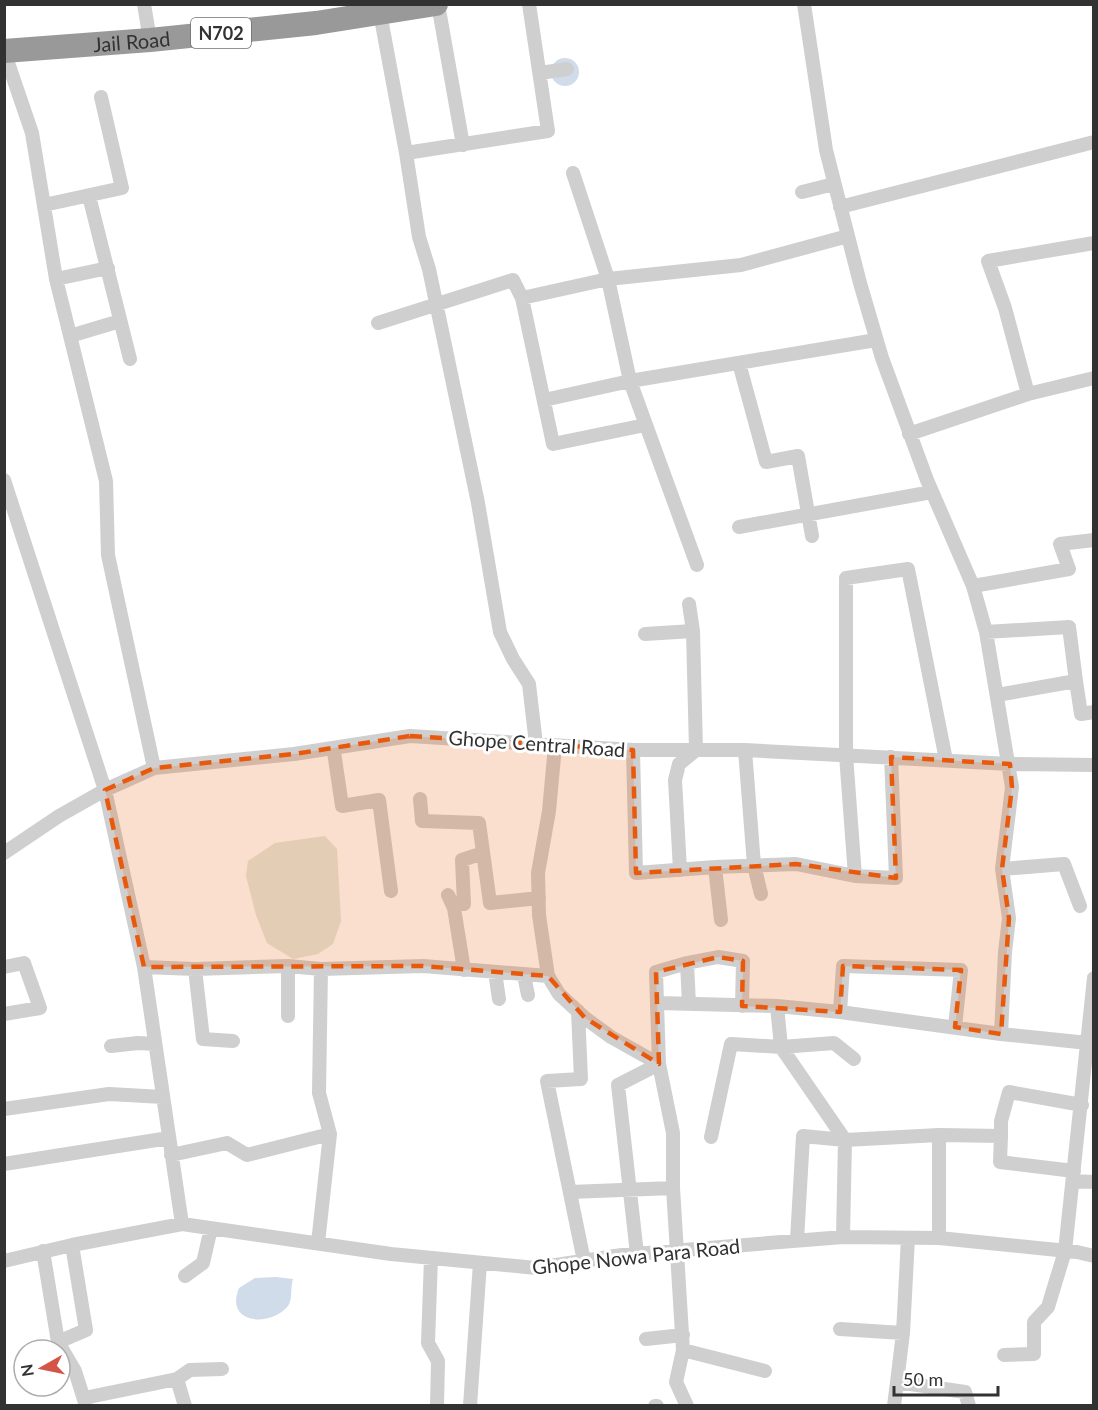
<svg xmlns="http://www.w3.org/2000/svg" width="1098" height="1410" font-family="Lato,sans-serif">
  <rect width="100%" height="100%" fill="#fff"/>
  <!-- green -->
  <path fill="#e3eadf" d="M325 836 337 849 341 921 333 944 318 954 293 959 267 943 256 915 246 876 248 861 275 843Z"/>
  <!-- water -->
  <path fill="#d1dcea" d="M551 72a14 14 0 1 1 28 0a14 14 0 1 1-28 0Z
    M276 1277 293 1279C290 1288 293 1299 288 1306 271 1327 224 1325 239 1288L255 1278Z"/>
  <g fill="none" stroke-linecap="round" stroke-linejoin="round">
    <!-- street -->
    <path stroke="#cfcfcf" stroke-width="14" d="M144 4 150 40
      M438 4 463 145
      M804 4 826 150 860 283 882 358 927 480 973 586 986 632 1012 787 1002 869 1009 918 1005 952 1001 1034 1088 1043
      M380 13 406 153 419 237 429 269 478 503 500 632 513 659 529 684 536 744
      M4 51 32 133 56 279 106 481 108 555 154 768
      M540 73 567 69
      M406 153 548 131 529 4
      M573 173 608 279 741 265 848 236
      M802 192 834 184
      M89 196 130 359
      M44 205 122 188 101 97
      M840 207 1094 142
      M56 279 108 268
      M522 298 608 279 630 381 697 565
      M378 323 513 280 522 298 553 444 645 425
      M70 336 120 321
      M739 363 766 462 798 456 812 536
      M1028 394 1005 308 988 261 1094 243
      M544 400 630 381 876 340
      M909 434 1028 394 1094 378
      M4 480 105 790 144 967 182 1224
      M739 527 932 492
      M973 586 1069 569 1060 544 1094 540
      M986 632 1069 627 1076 681
      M645 634 693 631
      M997 695 1076 681 1081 714 1094 712
      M555 746 549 811 538 873 539 915 548 976 559 994 585 1018 611 1037 659 1064 673 1133V1188L683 1350 676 1382 687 1406
      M633 750 636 873 715 867 796 864 855 876 896 878 891 757
      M745 750 754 865 761 894
      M334 752 342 806 379 800 391 891
      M420 799 422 821 479 823 490 903 539 898
      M4 853 59 816 105 790 154 768 294 754 410 736 633 750H745L1010 764 1094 765
      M715 867 721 920
      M1002 869 1064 864 1080 906
      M680 870 675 780 679 764 696 750 693 631 689 604
      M855 876 846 755V578L908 569 946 760
      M448 895 454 908 464 970
      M464 904 462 860 483 853
      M687 963 689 1004
      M4 967 24 963 40 1008 4 1014
      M144 967 195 969 288 966 321 969 423 966 548 976
      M195 969 203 1039 233 1041
      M495 972 499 999
      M524 975 528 995
      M657 1003 777 1006 840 1012 1001 1034
      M777 1006 781 1047 834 1043 854 1059
      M578 1011 581 1079 547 1081 584 1261
      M840 1012 843 966 961 970 955 1027
      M288 1016V966
      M111 1046 138 1043 155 1044
      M4 1109 109 1094 163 1097
      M1001 1136 1000 1162 1074 1171
      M711 1137 731 1044 781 1047 845 1140
      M171 1155 227 1143 247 1155 330 1134
      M4 1164 169 1138
      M1073 1181 1094 1182
      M570 1192 673 1188
      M843 1237 845 1140 939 1135
      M939 1238V1135L1001 1136V1121L1009 1092 1082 1105
      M797 1240 803 1136 845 1140
      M318 1243 330 1134 319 1093 321 969
      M43 1251 58 1342 75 1371 86 1406
      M637 1254 618 1085 659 1064 656 972 687 963 718 957 743 961 742 1006
      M431 1258 428 1343 438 1361 437 1406
      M4 1261 72 1245 182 1224 391 1254 536 1268 622 1255 843 1237 939 1238 1077 1252 1094 1256
      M185 1276 203 1263 211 1228
      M840 1329 903 1333
      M646 1339 683 1335
      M58 1342 86 1330 72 1245
      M683 1350 765 1371
      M1004 1355 1034 1354V1322L1048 1307 1065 1251 1094 978
      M177 1379 185 1406
      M897 1382 903 1333 908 1238
      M84 1398 177 1379 190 1370 222 1369
      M470 1406 480 1263
      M655 1406H657
      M894 1406 897 1382 965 1392 969 1406"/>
    <!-- highway -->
    <path stroke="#999" stroke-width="24" id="s1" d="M4 51 150 40 316 23 436 4"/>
  </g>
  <!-- marked area -->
  <path fill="#e8590c" fill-opacity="0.2" stroke="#e8590c" stroke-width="4.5" stroke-dasharray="12 8" stroke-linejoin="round" d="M410 736 633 750 636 873 796 864 896 878 891 757 1010 764 1012 787 1002 869 1009 918 1001 1034 955 1027 961 970 843 966 840 1012 742 1006 743 961 718 957 656 972 659 1064 585 1018 548 976 423 966 144 967 105 790 154 768 294 754Z"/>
  <g text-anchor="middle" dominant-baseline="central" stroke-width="6" stroke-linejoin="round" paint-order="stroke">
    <!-- shield labels -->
    <rect fill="#fff" stroke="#707070" stroke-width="1.5" x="191" y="18" width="60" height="30" rx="4.5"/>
    <g font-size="18" font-weight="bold" fill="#323232">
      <text x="221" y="33">N702</text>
    </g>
    <!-- street labels -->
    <g font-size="20" fill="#323232" stroke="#fff">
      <text stroke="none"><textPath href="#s1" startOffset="128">Jail Road</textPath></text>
      <text transform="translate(537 743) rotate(4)">Ghope Central Road</text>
      <text transform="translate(636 1256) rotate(-6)">Ghope Nowa Para Road</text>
    </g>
  </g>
  <!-- border -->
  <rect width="1098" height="1410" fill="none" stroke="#323232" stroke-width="12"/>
  <!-- north arrow -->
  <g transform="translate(42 1368) rotate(261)"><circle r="28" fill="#ffffff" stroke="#adadad" stroke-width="1.5"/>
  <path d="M0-4.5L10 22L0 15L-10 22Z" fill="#d45548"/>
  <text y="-9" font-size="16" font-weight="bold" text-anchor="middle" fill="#323232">N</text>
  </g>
  <!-- scale -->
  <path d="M894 1386v9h104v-9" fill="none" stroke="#323232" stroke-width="3"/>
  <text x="903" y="1386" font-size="18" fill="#323232" stroke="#ffffff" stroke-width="4.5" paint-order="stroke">50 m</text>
</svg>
